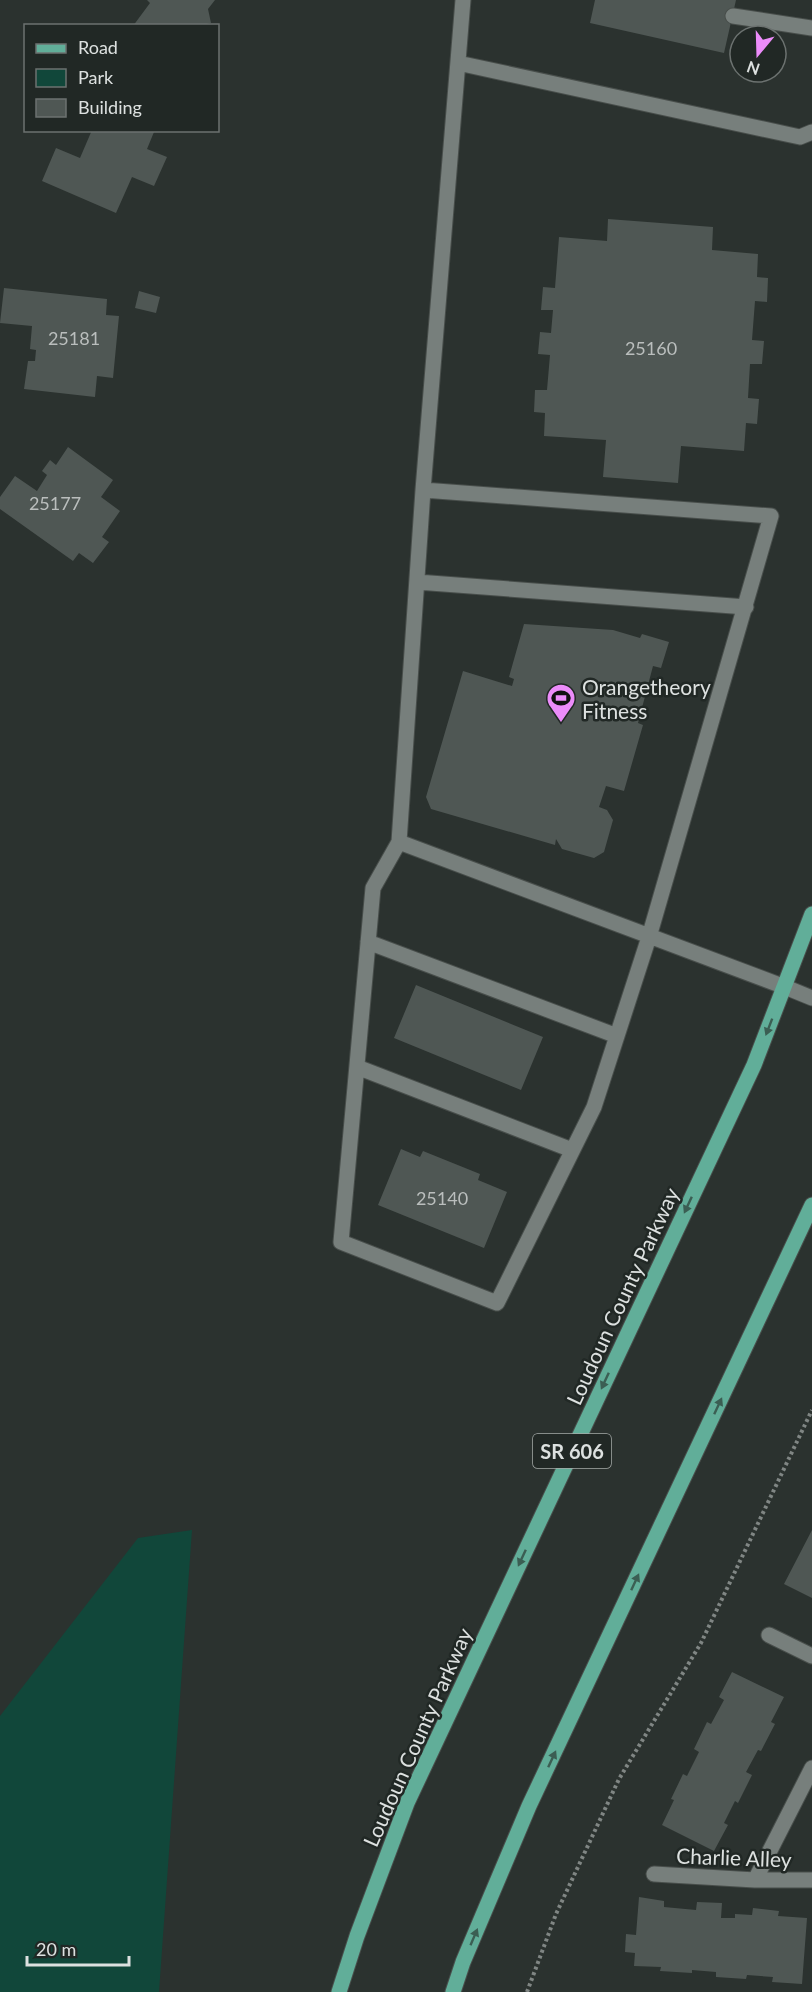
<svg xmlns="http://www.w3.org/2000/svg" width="812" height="1992" font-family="Lato,sans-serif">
  <rect width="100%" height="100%" fill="#2b322f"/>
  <!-- green -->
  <path fill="#11473a" d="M192 1530 159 1992H0V1716L138 1538Z"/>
  <!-- building -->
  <path fill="#4f5754" d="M147 0H215L208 9 211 23 197 26H133L150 3Z
    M595 0H736L724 53 590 23Z
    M92 130H151L154 132 147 149 167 157 154 186 132 177 116 213 42 181 56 148 80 158Z
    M608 219 713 227 712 250 758 254 757 277 768 278 767 302 755 301 752 340 764 341 762 364H750L748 398 759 399 757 424 746 423 744 451 681 446 678 483 603 477 606 440 544 436 545 413 534 412 535 390H547L550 355 538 354 540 332 551 333 553 310H541L543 287 555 288 559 237 607 241Z
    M4 288 107 299 106 315 119 316 113 378 97 376 95 397 24 389 28 361H35L36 350 30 349 32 326 0 323Z
    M139 291 160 297 156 313 135 308Z
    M68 447 113 480 101 497 120 511 102 537 109 542 93 563 79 553 73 561 0 509V497L15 476 37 491 47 475 42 471 50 460 56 465Z
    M524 624 613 630 640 638 642 634 669 642 661 668 653 666 638 723 643 725 624 791 606 786 599 807 607 810 613 820 604 852 594 858 562 849 556 839 555 845 431 809 426 797 463 671 512 686 514 679 509 677Z
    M416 985 543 1037 521 1090 394 1038Z
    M401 1149 420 1157 423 1151 480 1174 478 1180 507 1192 484 1248 378 1205Z
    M812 1530V1598L784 1584Z
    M732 1672 784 1697 771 1722 775 1724 761 1751 758 1750 746 1772 752 1775 738 1803 735 1801 724 1823 728 1825 714 1851 662 1825 674 1800 671 1799 683 1774 687 1776 699 1752 694 1749 707 1722 711 1724 724 1700 719 1697Z
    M639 1897 664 1901V1907L696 1910 697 1902 722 1903 721 1918H735V1914L752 1915 753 1908 779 1911 778 1916 807 1918 802 1984 772 1982 773 1977 747 1975 746 1979 716 1977V1972L692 1970V1973L660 1971 661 1967 634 1966 635 1953 625 1952 626 1934 636 1935Z"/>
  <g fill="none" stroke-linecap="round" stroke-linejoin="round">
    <!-- lane casing -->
    <g stroke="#484e4b" stroke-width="17">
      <path id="lane" d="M463 0 423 490 399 842 785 987
        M733 16 812 28
        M458 63 800 137 812 132
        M417 582 746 607
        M399 842 373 888 341 1242 497 1303 594 1107 649 937 771 516 423 490
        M368 942 617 1036
        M357 1067 572 1150"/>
    </g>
    <!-- street casing -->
    <g stroke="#484e4b" stroke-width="17">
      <path id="street" d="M785 987 812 998
        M769 1635 812 1656
        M654 1874 755 1880H812
        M755 1880 812 1768"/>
    </g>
    <!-- primary casing -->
    <g stroke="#484e4b" stroke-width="17">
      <path id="primary" d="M339 1992 357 1936 407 1803 754 1065 812 914
        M453 1992 463 1962 529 1806 812 1205"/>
    </g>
    <!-- path -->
    <path stroke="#808684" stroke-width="4" stroke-dasharray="3 3" stroke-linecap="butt" d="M527 1992 556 1914 619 1779 701 1643 812 1410"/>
    <!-- lane -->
    <use href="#lane" stroke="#777f7c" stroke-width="15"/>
    <!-- street -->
    <use href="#street" stroke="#777f7c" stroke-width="15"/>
    <!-- primary -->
    <use href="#primary" stroke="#61ae99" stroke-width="15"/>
  </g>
  <!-- one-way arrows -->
  <defs><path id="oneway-solid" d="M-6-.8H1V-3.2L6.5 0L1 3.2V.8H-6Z" transform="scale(1.5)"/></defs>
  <g fill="#3b5e53">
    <use href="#oneway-solid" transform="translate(769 1027) rotate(111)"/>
    <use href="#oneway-solid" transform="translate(688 1205) rotate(115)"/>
    <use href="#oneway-solid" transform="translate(605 1381) rotate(115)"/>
    <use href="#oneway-solid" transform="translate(718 1406) rotate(-65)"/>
    <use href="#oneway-solid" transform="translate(522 1558) rotate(115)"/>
    <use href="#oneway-solid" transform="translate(635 1582) rotate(-65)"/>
    <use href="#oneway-solid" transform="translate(552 1759) rotate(-65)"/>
    <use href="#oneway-solid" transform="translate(474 1937) rotate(-67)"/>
  </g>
  <!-- icons -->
  <defs>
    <g id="stadium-pin" transform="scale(1.5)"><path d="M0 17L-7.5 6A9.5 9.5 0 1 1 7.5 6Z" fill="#ec8cfa" stroke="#212825"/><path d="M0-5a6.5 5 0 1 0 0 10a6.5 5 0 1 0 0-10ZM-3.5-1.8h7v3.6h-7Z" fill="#111"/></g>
  </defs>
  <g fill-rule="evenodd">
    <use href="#stadium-pin" x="561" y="698"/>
  </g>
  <g text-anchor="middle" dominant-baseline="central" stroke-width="5" stroke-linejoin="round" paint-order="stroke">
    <!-- number labels -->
    <g font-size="18" fill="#babebd">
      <text x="74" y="338">25181</text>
      <text x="651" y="348">25160</text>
      <text x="55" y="503">25177</text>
      <text x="442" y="1198">25140</text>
    </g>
    <!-- shield labels -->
    <rect fill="#212825" stroke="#a5aaa8" stroke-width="1.5" x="533" y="1434" width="78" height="34" rx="4.5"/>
    <g font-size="20" font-weight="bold" fill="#dde1e0">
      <text x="572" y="1451">SR 606</text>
    </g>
    <!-- poi labels -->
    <g font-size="21" fill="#dde1e0" stroke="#212825" text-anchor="start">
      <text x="582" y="686">Orangetheory<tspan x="582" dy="24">Fitness</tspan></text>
    </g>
    <!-- street labels -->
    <g font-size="21" fill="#dde1e0" stroke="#212825">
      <text transform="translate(622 1296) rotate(-65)">Loudoun County Parkway</text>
      <text transform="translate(417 1737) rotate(-66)">Loudoun County Parkway</text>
      <text transform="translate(734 1857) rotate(2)">Charlie Alley</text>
    </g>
  </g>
  <!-- legend -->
  <rect x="24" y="24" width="195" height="108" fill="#212825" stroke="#6c7270" stroke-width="1.5"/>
  <rect x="36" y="44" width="30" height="9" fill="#61ae99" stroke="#6c7270" stroke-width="1.5"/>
  <text x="78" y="54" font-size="18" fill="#dde1e0">Road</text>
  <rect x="36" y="69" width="30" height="18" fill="#11473a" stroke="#6c7270" stroke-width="1.5"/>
  <text x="78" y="84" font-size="18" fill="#dde1e0">Park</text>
  <rect x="36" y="99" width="30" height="18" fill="#4f5754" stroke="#6c7270" stroke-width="1.5"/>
  <text x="78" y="114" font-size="18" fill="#dde1e0">Building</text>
  <!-- north arrow -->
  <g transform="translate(758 54) rotate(199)"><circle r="28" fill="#212825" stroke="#6c7270" stroke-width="1.5"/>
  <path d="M0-4.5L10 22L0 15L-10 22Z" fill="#ec8cfa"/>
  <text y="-9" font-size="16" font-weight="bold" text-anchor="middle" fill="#dde1e0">N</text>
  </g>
  <!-- scale -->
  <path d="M27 1956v9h102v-9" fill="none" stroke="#dde1e0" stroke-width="3"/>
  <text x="36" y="1956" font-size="18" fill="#dde1e0" stroke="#212825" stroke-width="4.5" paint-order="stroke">20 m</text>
</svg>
